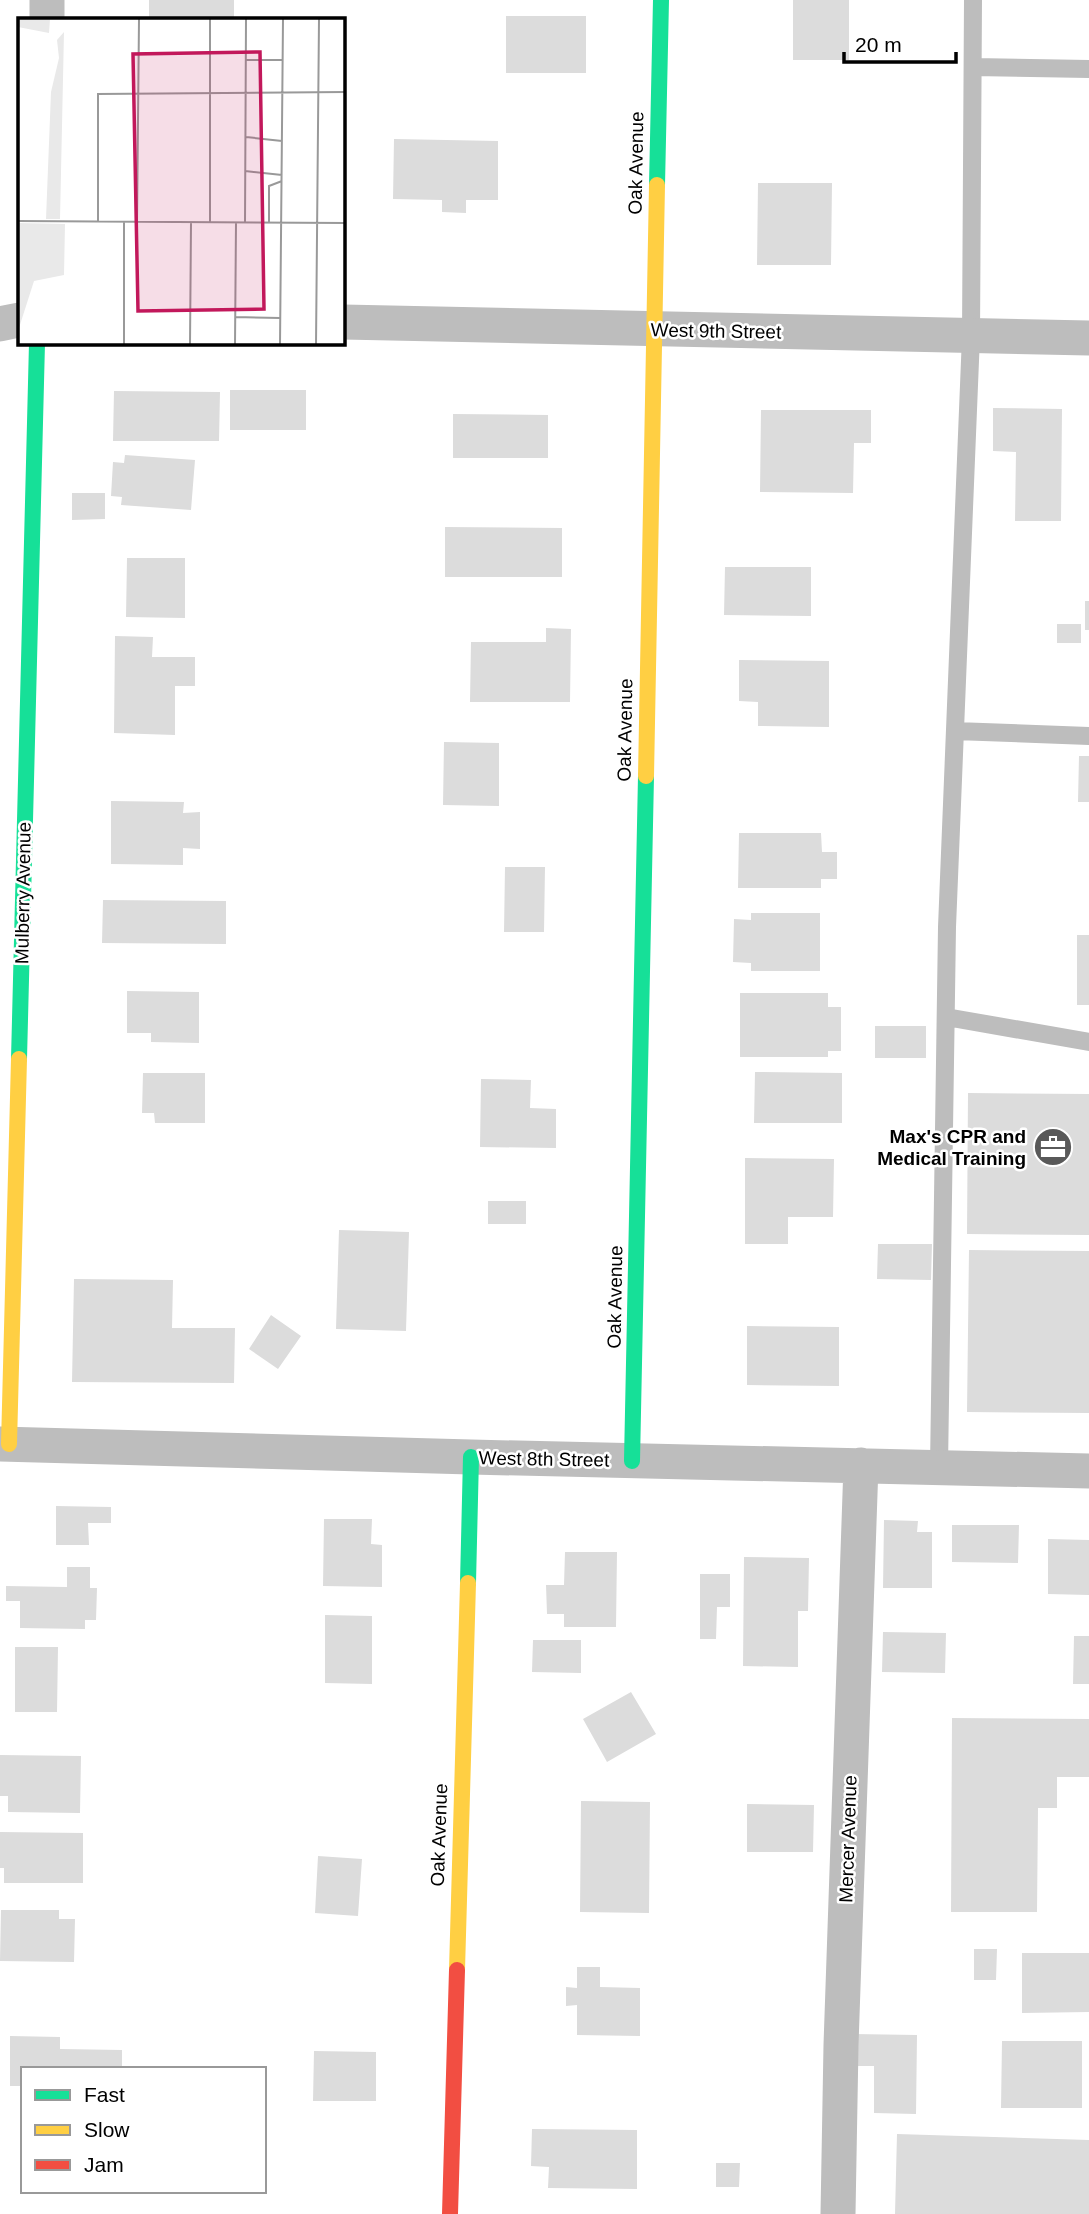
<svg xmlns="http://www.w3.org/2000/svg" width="1089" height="2214" font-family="Helvetica,sans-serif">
  <rect width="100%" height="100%" fill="#fff"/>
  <!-- building -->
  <path fill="#dcdcdc" d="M149 0H234V19H149Z
    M793 0H849V60H793Z
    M506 16H586V73H506Z
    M394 139 498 141V200H466V213L442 212V200L393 199Z
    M758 183H832L831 265H757Z
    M230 390H306V430H230Z
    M114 391 220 392 219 441H113Z
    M993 408 1062 409 1061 521H1015L1016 452 993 451Z
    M761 410H871V443H854L853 493 760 492Z
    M453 414 548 415V458H453Z
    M125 455 195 460 191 510 121 505 122 497 111 496 113 462 124 463Z
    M72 493H105V519L72 520Z
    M445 527 562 528V577H445Z
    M127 558H185V618L126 617Z
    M725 567H811V616L724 615Z
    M1085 601H1089V630H1085Z
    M1057 624H1081V643H1057Z
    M546 628 571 629 570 702H470L471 642H546Z
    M115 636 153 637 152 657H195V686H175V735L114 733Z
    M739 660 829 661V727L758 726V702L739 701Z
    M444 742 499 743V806L443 805Z
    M1079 756H1089V802H1078Z
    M111 801 184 802 183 813 200 812V849L183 848V865L111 864Z
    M739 833H821L822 852H837V879H821V888H738Z
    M505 867H545L544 932H504Z
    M103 900 226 901V944L102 943Z
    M751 913H820V971H751V963L733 962 734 919 751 920Z
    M1077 935H1089V1005H1077Z
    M127 991 199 992V1043L151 1042V1033H127Z
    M740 993H828V1007H841V1051H828V1057H740Z
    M875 1026H926V1058H875Z
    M755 1072 842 1073V1123H754Z
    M143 1073H205V1123H155L154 1113H142Z
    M481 1079 531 1080 530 1108 556 1109V1148L480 1147Z
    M968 1093 1089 1094V1235L967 1234Z
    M745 1158 834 1159 833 1217H788V1244H745Z
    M488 1201H526V1224H488Z
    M339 1230 409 1232 406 1331 336 1329Z
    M878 1244H932L931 1280 877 1279Z
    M969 1250 1089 1251V1413L967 1412Z
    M74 1279 173 1280 172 1328H235L234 1383 72 1382Z
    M271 1315 301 1336 278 1369 249 1349Z
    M747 1326 839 1327V1386L747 1385Z
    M56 1506 111 1507V1523H88L89 1545H56Z
    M324 1519H372L371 1544 382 1545V1587L323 1586Z
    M884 1520 918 1521 917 1532H932V1588H883Z
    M952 1525H1019L1018 1563 952 1562Z
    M1048 1539 1089 1540V1595L1048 1594Z
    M565 1552H617L616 1627H564V1614H547L546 1585H564Z
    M744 1557 809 1558 808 1611H798V1667L743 1666Z
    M67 1567H90V1588H97L96 1620H85V1629L20 1628V1601H6V1586L67 1587Z
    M700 1574H730V1607H717L716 1639H700Z
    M325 1615 372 1616V1684L325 1683Z
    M883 1632 946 1633 945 1673 882 1672Z
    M1074 1636H1089V1684H1073Z
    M533 1640H581V1673L532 1672Z
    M15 1647H58L57 1712H15Z
    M631 1692 656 1734 607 1762 583 1719Z
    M952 1718 1089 1719V1777H1057V1808H1038L1037 1912H951Z
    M0 1755 81 1756 80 1813 8 1812V1796H0Z
    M581 1801 650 1802 649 1913 580 1912Z
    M747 1804 814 1805 813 1852H747Z
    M0 1832 83 1833V1883H4V1868H0Z
    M318 1856 362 1859 358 1916 315 1913Z
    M1 1910H59V1919H75L74 1962 0 1961Z
    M974 1949H997L996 1980H974Z
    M1022 1953H1089V2012L1022 2013Z
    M577 1967H600V1987L640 1988V2036L577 2035V2005L566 2006V1987L577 1988Z
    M853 2034 917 2035 916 2114 874 2113V2066H853Z
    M10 2036 60 2037V2049L122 2050V2069H23V2086H10Z
    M1002 2041H1082V2108H1001Z
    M314 2051 376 2052V2101H313Z
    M532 2129 637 2130V2189L548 2188 549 2167 531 2166Z
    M897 2134 1089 2140V2214H895Z
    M716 2163H740L739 2187H716Z"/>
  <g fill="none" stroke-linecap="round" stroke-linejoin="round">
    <!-- lane -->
    <path stroke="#bdbdbd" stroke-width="18" d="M973 67 1089 69
      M955 731 1089 736
      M946 1017 1089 1042
      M939 1467 947 927 971 336 973 0"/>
    <!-- street -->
    <path stroke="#bdbdbd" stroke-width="35" d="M47 19V0
      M343 322 1089 338
      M0 324 19 320
      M0 1444 471 1457 1089 1471
      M838 2214 841 2045 861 1465"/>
    <!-- fast -->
    <path stroke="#16e098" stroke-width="16" d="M657 185 661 0
      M19 1059 37 343
      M632 1461 646 776
      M468 1583 471 1457"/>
    <!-- slow -->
    <path stroke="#ffcf43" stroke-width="16" d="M646 776 657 185
      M9 1444 19 1059
      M457 1970 468 1583"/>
    <!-- jam -->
    <path stroke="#f24e42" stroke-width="16" d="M450 2214 457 1970"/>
  </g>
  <!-- icons -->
  <defs>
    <g id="office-disc" transform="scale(2.0125)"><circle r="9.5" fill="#595959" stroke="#fff"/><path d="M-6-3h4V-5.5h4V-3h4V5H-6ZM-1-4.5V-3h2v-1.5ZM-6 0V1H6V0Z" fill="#fff"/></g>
  </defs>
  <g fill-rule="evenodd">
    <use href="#office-disc" x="1053" y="1147"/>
  </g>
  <g text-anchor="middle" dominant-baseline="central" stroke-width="5" stroke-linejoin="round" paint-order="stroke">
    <!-- street labels -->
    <g font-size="19" fill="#000" stroke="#fff">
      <text transform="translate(636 163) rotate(-89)">Oak Avenue</text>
      <text transform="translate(716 331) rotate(1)">West 9th Street</text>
      <text transform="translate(625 730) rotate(-89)">Oak Avenue</text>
      <text transform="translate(23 893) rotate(-89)">Mulberry Avenue</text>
      <text transform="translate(615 1297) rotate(-89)">Oak Avenue</text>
      <text transform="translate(544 1459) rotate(1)">West 8th Street</text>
      <text transform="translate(439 1835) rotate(-88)">Oak Avenue</text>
      <text transform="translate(848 1839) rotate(-88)">Mercer Avenue</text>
    </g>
    <!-- poi labels -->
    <g font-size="19" font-weight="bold" fill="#000" stroke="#fff" text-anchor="end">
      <text x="1026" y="1136">Max's CPR and<tspan x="1026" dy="22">Medical Training</tspan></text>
    </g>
  </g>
  <!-- overview -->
  <g transform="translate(18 18)">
    <rect width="327" height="327" fill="#fff"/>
    <path d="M0 1H32L31 15 0 9ZM46 14 42 201H28L33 74 41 40 39 22ZM0 205 47 206 46 257 16 263 0 313Z" fill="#e9e9e9"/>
    <path fill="none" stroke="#999" stroke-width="2" d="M228 42H265M228 119 264 123M227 153 264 157M0 203 328 205M80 204V76L328 74M106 204V327M119 204 121 1M192 205V1M227 205 228 1M251 205V168L264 163M217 299 262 300M172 327 173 205M217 327 218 205M262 327 265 1M298 327 301 1"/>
    <path fill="#c2185b" fill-opacity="0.15" stroke="#c2185b" stroke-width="3.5" d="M242 34 246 291 120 293 115 36Z"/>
    <rect width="327" height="327" fill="none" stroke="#000" stroke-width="3.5"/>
  </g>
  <!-- legend -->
  <rect x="21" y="2067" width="245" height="126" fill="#ffffff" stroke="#999999" stroke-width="2"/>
  <rect x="35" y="2090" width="35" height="10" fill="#16e098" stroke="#999999" stroke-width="2"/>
  <text x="84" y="2102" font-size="21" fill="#000000">Fast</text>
  <rect x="35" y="2125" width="35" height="10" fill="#ffcf43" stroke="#999999" stroke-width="2"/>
  <text x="84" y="2137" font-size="21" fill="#000000">Slow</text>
  <rect x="35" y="2160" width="35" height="10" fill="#f24e42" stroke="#999999" stroke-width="2"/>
  <text x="84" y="2172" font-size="21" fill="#000000">Jam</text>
  <!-- scale -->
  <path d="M844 52v10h112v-10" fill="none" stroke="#000000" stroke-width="3.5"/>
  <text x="855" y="52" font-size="21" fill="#000000" stroke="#ffffff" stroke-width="5" paint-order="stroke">20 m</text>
</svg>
